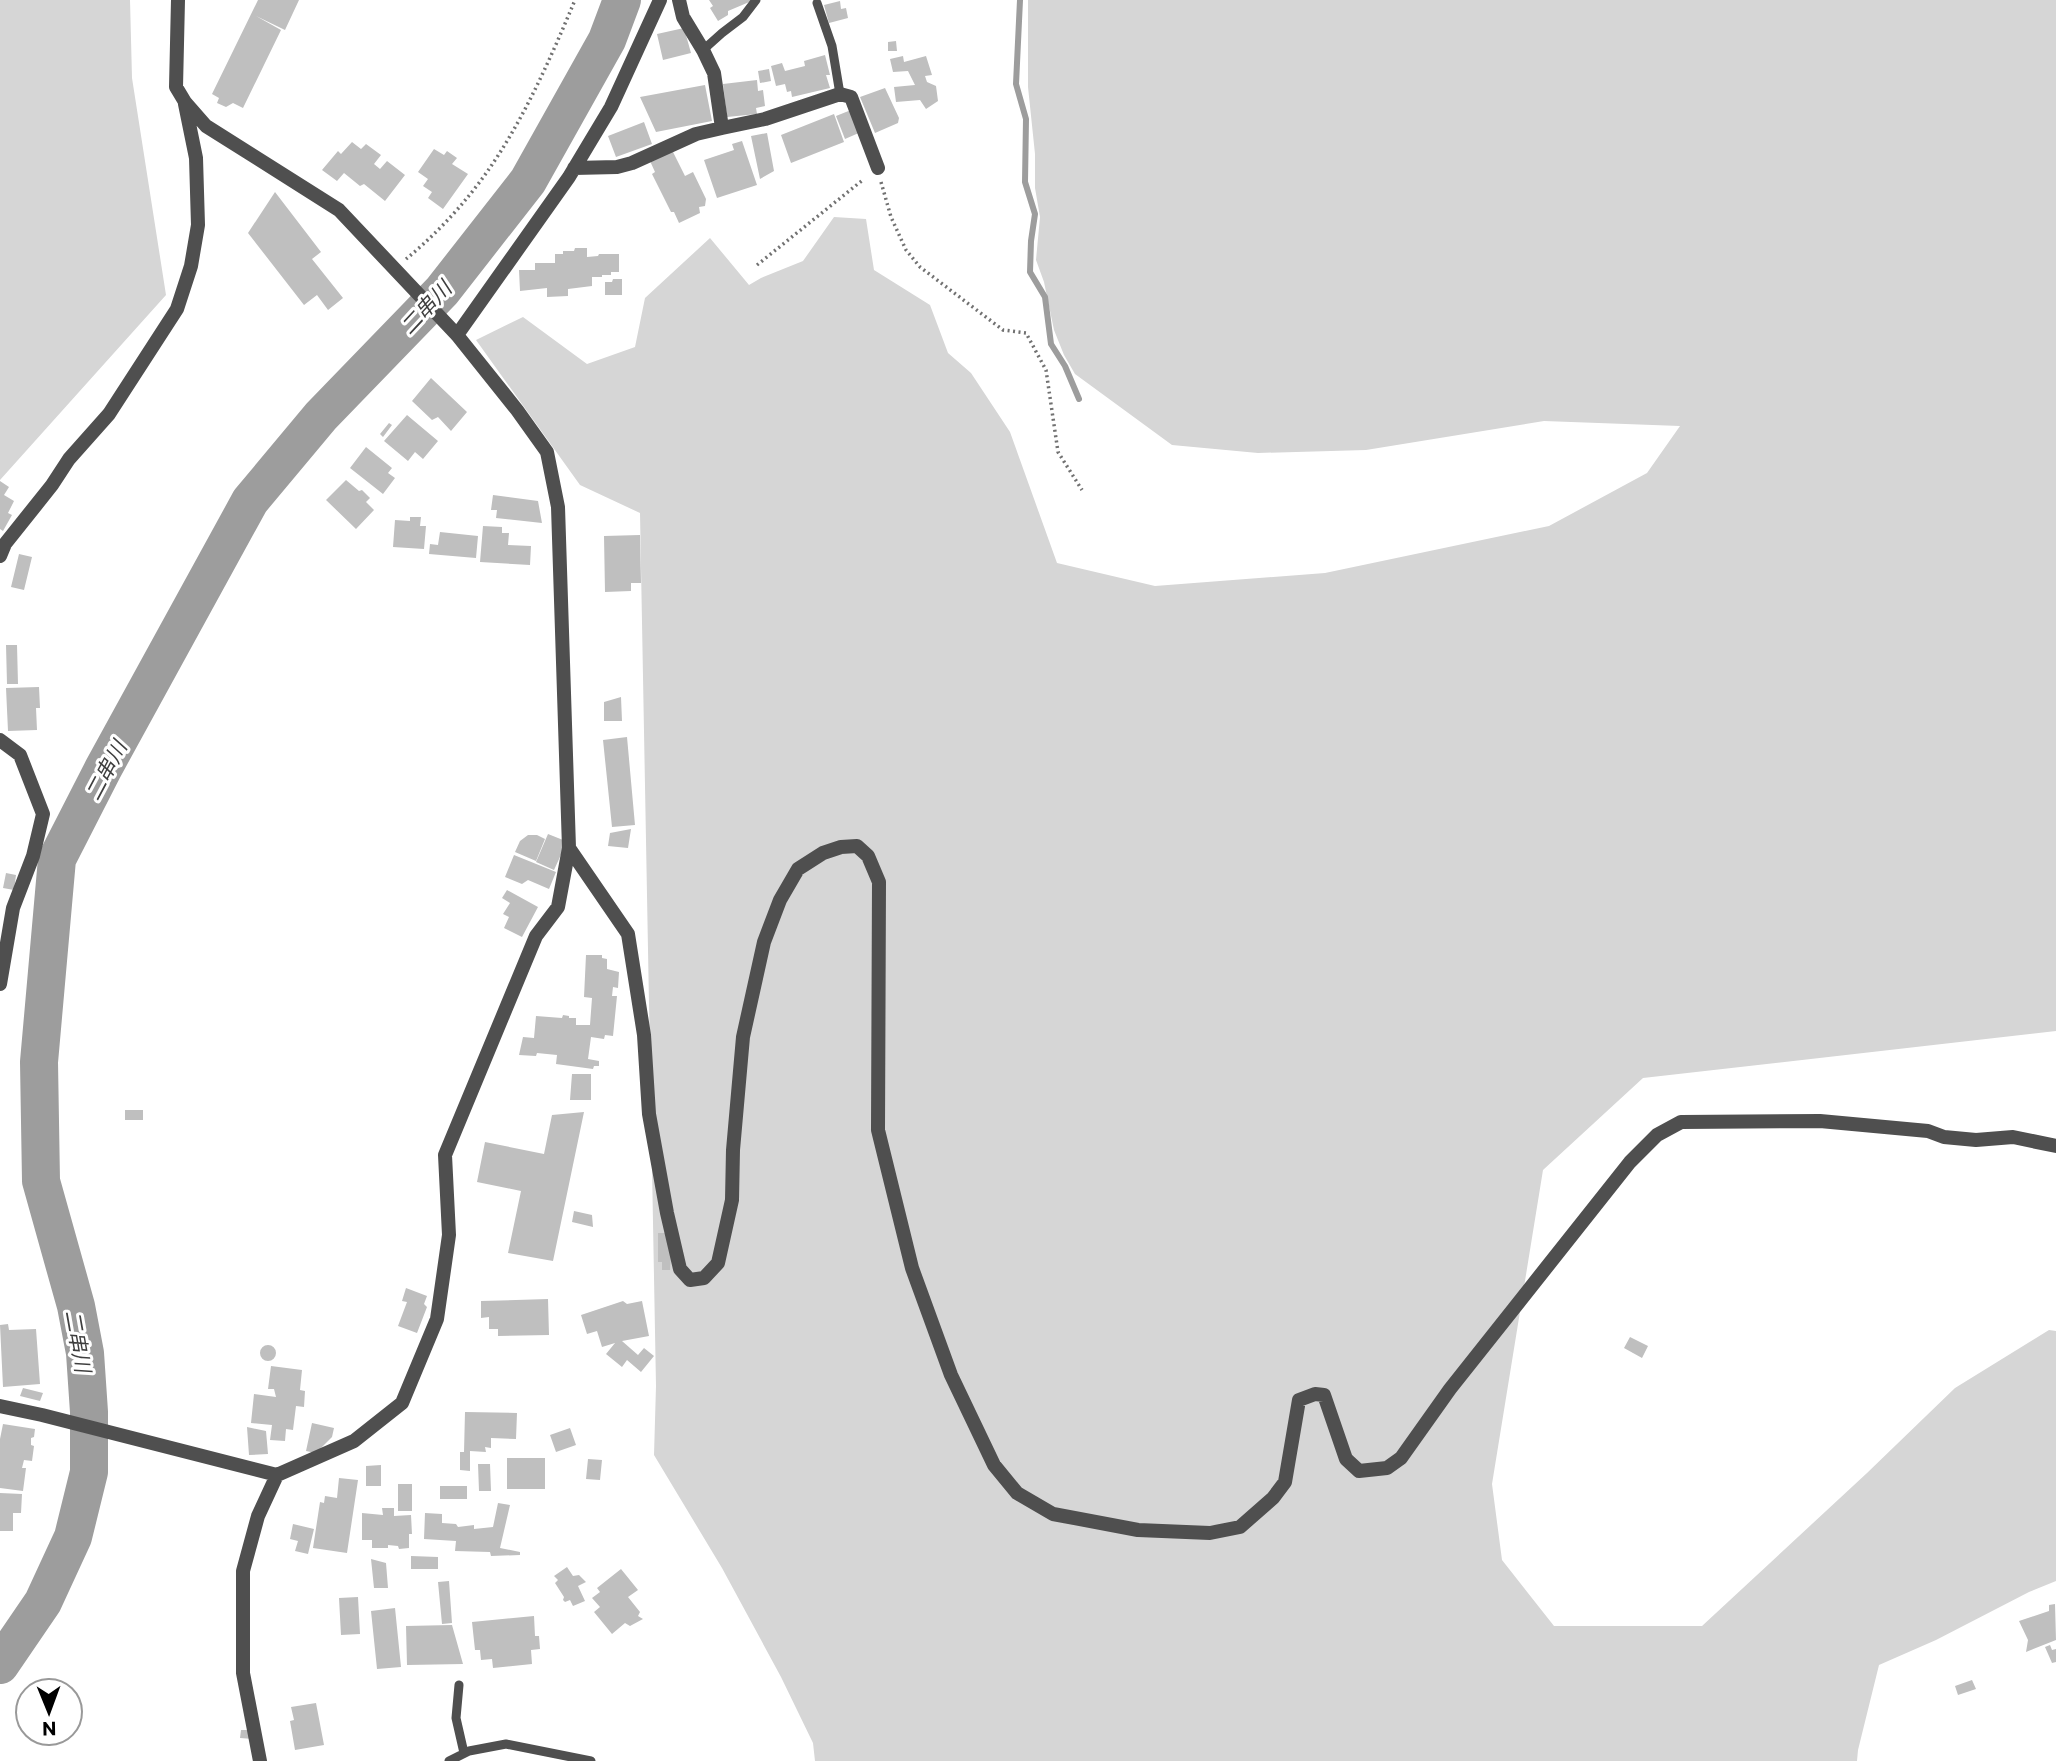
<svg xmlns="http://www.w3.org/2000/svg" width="2056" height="1761" font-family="Commissioner,'Noto Sans JP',sans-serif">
  <rect width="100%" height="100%" fill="#fff"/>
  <!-- green -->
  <path fill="#d6d6d6" d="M0 0H130L132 78 166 295 0 480Z
    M1028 0H2056V1031L1643 1078 1543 1170 1492 1484 1502 1560 1554 1626H1702L1867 1473 1955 1388 2049 1330 2056 1331V1581L2029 1592 1936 1640 1879 1665 1858 1750 1857 1761H815L813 1743 781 1677 722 1568 654 1455 656 1386 640 513 580 485 476 340 523 317 587 364 635 347 645 298 710 238 749 285 761 278 803 261 834 217 866 219 874 270 930 305 948 353 971 373 1010 432 1057 563 1155 586 1325 573 1549 526 1647 473 1680 426 1544 421 1366 450 1258 453 1172 445 1075 374 1064 355 1054 330 1044 282 1036 260 1040 217 1035 188V154L1028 87Z"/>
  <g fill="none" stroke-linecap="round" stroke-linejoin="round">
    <!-- stream -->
    <path stroke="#9d9d9d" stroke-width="6" d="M1020 0 1016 84 1026 119 1025 182 1035 214 1031 241 1030 272 1045 297 1051 344 1065 366 1079 399"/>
    <!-- river -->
    <path stroke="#9d9d9d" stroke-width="38" d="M0 1665 43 1602 73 1537 89 1472V1412L85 1353 76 1306 41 1181 39 1062 57 859 103 769 250 501 321 416 442 291 528 181 607 40 622 0"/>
  </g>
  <!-- building -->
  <path fill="#bfbfbf" d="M258 0H299L285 30 256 16 281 30 243 108 233 103 226 107 217 103 219 98 212 94Z
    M709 0H754L728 11V15L718 21 710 8 713 6Z
    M840 1 841 9 846 8 848 18 829 23 824 5Z
    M684 28 691 53 663 60 657 34Z
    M896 41 897 51H888V42Z
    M825 55 830 75H826L830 88 792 97 791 91 787 92 785 84 776 86 771 66 782 63 785 71 805 66 804 61Z
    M903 56 904 62 926 56 932 75 925 76 927 82 936 86 938 101 926 109 920 100 896 102 894 87 915 85 908 71 893 72 890 59Z
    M769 69 771 81 760 83 758 71Z
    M757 80 758 91 763 90 765 106 756 108 757 114 727 117 723 84Z
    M705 85 712 121 656 132 640 97Z
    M885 88 899 118 898 123 875 133 860 97Z
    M851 110 861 132 845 139 836 116Z
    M834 114 844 142 791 163 781 135Z
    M644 122 652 144 616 157 608 136Z
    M767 133 774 171 760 179 751 136Z
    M742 141 757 185 717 198 704 160 734 150 732 144Z
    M352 142 361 149 366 144 381 155 374 164 380 169 387 161 405 175 385 201 364 184 360 186 344 173 337 181 322 170 338 151 341 154Z
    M434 149 444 155 447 151 457 158 452 164 468 174 443 209 428 198 432 192 423 186 428 179 418 172Z
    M672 150 685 176 693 172 706 199 705 206 699 207 700 213 679 223 674 212H671L652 174 655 172 650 161Z
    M275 192 321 252 312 259 343 298 328 310 317 295 304 305 248 233Z
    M575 248H587V257L598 256 599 254H619V272H611V275H602V277H592V286L568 289V296L547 297V288L520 291 519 270H535V263H555V254H563V251H574Z
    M613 279H622V295H605V282H612Z
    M431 378 467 412 451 431 438 417 432 420 412 401Z
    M407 415 438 441 423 459 415 452 408 461 384 441Z
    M389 423 392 425 383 437 380 434Z
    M366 447 392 468 388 473 395 478 383 494 350 468Z
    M346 480 359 491 362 490 370 498 366 502 374 510 356 529 326 500Z
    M0 481 9 487 4 495 14 501 8 513 12 515 3 531 0 529Z
    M493 495 538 501 542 523 496 518 497 510H491Z
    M410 517H421L420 526H426L424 549 393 547 395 520 410 521Z
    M483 526 502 527V533H509L508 545 531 546 530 565 480 562Z
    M440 532 478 536 476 558 429 554 430 544 438 545Z
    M640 535 641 583H631V591L605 592 604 536Z
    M19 554 32 557 24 590 11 587Z
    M6 645H17L18 684H7Z
    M39 687 40 708H36L37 730 8 731 6 688Z
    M621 697 622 721H604V702Z
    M627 737 635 825 612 827 603 740Z
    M631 829 628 848 608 846 610 833Z
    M548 834 563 840 565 846 554 870 536 862Z
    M528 835H537L545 839 536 861 515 852 520 841Z
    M514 855 556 872 549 889 528 880 522 884 505 877Z
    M6 873 16 875 14 890 3 888Z
    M507 890 538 907 522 937 504 928 509 917 503 914 510 903 502 898Z
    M586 955H602V958L607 959V969L619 972 618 988 613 987 612 996H617L613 1036 605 1035 604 1039 591 1037 588 1059 599 1061V1066H594L593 1069 556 1064 557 1055 537 1053 536 1056 519 1055 523 1037 534 1038 536 1016 562 1018 563 1015 569 1016V1018H576V1025H590L592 998 584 997Z
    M572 1074H591V1100H570Z
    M125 1110H143V1120H125Z
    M584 1112 553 1261 508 1253 521 1191 477 1182 485 1142 544 1154 552 1115Z
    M574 1211 592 1215 593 1227 572 1222Z
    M658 1233H672L670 1270H662V1262H658Z
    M406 1288 427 1296 424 1304 427 1307 417 1333 398 1326 407 1302 402 1301Z
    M548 1299 549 1335 498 1336V1329H489V1317L481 1318V1301Z
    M623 1301 627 1304 642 1301 649 1336 622 1341 638 1355 644 1348 654 1356 641 1372 627 1360 622 1367 606 1354 615 1343 602 1347 597 1331 587 1334 581 1315Z
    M8 1324 9 1330 36 1329 40 1384 3 1387 0 1325Z
    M1630 1337 1648 1346 1642 1358 1624 1348Z
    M260 1353a8 8 0 1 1 16 0a8 8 0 1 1-16 0Z
    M271 1366 302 1370 300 1390 305 1391 304 1407 296 1406 293 1430 286 1429 285 1441 270 1440 272 1425 251 1423 254 1394 276 1397 274 1389H268Z
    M23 1388 43 1393 40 1401 20 1396Z
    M465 1412 517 1413 516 1439 491 1438V1448L485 1447 486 1452 470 1451V1471L460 1470V1452H464Z
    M312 1423 334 1428 332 1437 316 1453 306 1451Z
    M3 1424 35 1429 34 1437 31 1438V1445L34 1446 32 1461 24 1460 22 1468H26L23 1491 0 1488V1439Z
    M247 1427 266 1431 268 1454 249 1455Z
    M570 1428 576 1445 556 1452 550 1435Z
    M507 1458H545V1489H507Z
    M588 1459 602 1460 600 1480 586 1479Z
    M478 1464H490L491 1491H479Z
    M381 1465V1486H366V1466Z
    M339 1478 358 1480 347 1553 313 1548 320 1502 324 1503 325 1496 337 1498Z
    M398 1484H412V1511H398Z
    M440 1486H467V1499H440Z
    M0 1493 22 1494 21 1513H13V1531H0Z
    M498 1503 510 1505 500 1548 520 1552V1555L491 1556 490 1552 455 1551 456 1541 424 1539 425 1513 442 1514V1523L456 1524 458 1527 474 1525V1529L493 1527Z
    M382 1508H394V1516L411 1515 412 1534H409V1548L399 1549 398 1546 388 1545V1548H372V1540H362V1513L383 1515Z
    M293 1524 314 1529 308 1554 295 1551 298 1541 290 1539Z
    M411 1556 438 1557V1569H411Z
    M371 1559 386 1563 388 1588H374Z
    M567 1567 573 1576 579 1575 586 1582 578 1586 585 1601 573 1606 570 1600 565 1602 563 1600 564 1597 555 1583 558 1580 554 1576Z
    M621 1569 638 1590 628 1597 640 1612 638 1616 643 1619 630 1626 625 1623 612 1634 594 1612 600 1607 592 1598 600 1592 597 1588Z
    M449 1581 452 1623 442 1624 438 1582Z
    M358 1597 360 1634 341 1635 339 1598Z
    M2055 1604 2056 1640 2026 1652 2028 1640 2019 1621 2049 1611V1605Z
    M395 1608 401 1667 377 1669 371 1611Z
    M534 1616 535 1636H539L540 1649 531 1650 532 1664 493 1668 492 1659 481 1660 480 1650H475L472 1622Z
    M452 1625 463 1664 407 1665 406 1626Z
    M2050 1645 2052 1650 2056 1649V1662L2052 1663 2045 1647Z
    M1972 1680 1976 1689 1958 1695 1955 1686Z
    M316 1703 324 1745 295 1750 290 1721 294 1720 291 1707Z
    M241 1730H253V1739L240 1738Z"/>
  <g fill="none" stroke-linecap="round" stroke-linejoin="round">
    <!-- path -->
    <path stroke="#717171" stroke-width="3.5" stroke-dasharray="2 3.5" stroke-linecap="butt" d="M881 182 891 217 906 250 920 267 1003 330 1026 333 1046 370 1058 452 1082 490
      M406 259C427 242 450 219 467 198 514 142 547 67 575 0
      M757 265 864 179"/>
    <!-- service -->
    <path stroke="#4f4f4f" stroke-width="9" d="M817 3 832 46 840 94
      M703 50 722 33 743 17 756 0
      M459 1685 456 1718 464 1753
      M449 1761 469 1751 506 1744 591 1761"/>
    <!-- minor -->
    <path stroke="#4f4f4f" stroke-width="14" d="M679 0 683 17 703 50 714 73 722 128 765 119 840 94 851 97 878 168
      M574 168 617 167 632 163 696 134 722 128
      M457 335 569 177 611 107 660 0
      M0 556 5 544 52 485 69 459 109 414 177 309 191 266 198 225 196 158 185 104
      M0 740 20 755 43 814 33 856 13 908 0 984
      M569 848 628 934 644 1035 649 1114 667 1213 680 1269 690 1280 704 1278 718 1263 732 1200 733 1150 743 1037 764 942 780 900 798 869 823 853 841 847 857 846 868 856 879 882 878 1130 912 1268 951 1375 994 1465 1017 1493 1053 1514 1138 1530 1210 1533 1240 1527 1273 1498 1285 1482 1299 1400 1315 1394 1324 1395 1346 1459 1359 1471 1387 1468 1401 1458 1450 1389 1630 1162 1657 1135 1681 1122 1820 1121 1928 1131 1944 1137 1976 1140 2013 1137 2056 1146
      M0 1406 42 1415 277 1475 354 1441 402 1403 437 1319 449 1235 445 1155 536 936 558 907 569 848 558 507 547 452 517 410 457 335 339 210 206 126 185 102 176 87 178 0
      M260 1761 243 1673V1571L258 1516 277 1475"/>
  </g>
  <g text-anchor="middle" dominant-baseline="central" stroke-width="6" stroke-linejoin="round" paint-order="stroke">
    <!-- water labels -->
    <g font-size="21" font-style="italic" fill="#3e3e3e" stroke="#fff">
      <text transform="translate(425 307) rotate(-47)">二串川</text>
      <text transform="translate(105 770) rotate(-62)">二串川</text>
      <text transform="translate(79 1341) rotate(80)">二串川</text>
    </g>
  </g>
  <!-- north arrow -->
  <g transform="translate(49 1712) rotate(179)"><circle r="33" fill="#ffffff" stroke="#999999" stroke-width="2"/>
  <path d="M0-5L12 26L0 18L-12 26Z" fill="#000000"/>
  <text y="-10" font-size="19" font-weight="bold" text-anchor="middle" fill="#000000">N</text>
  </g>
</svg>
